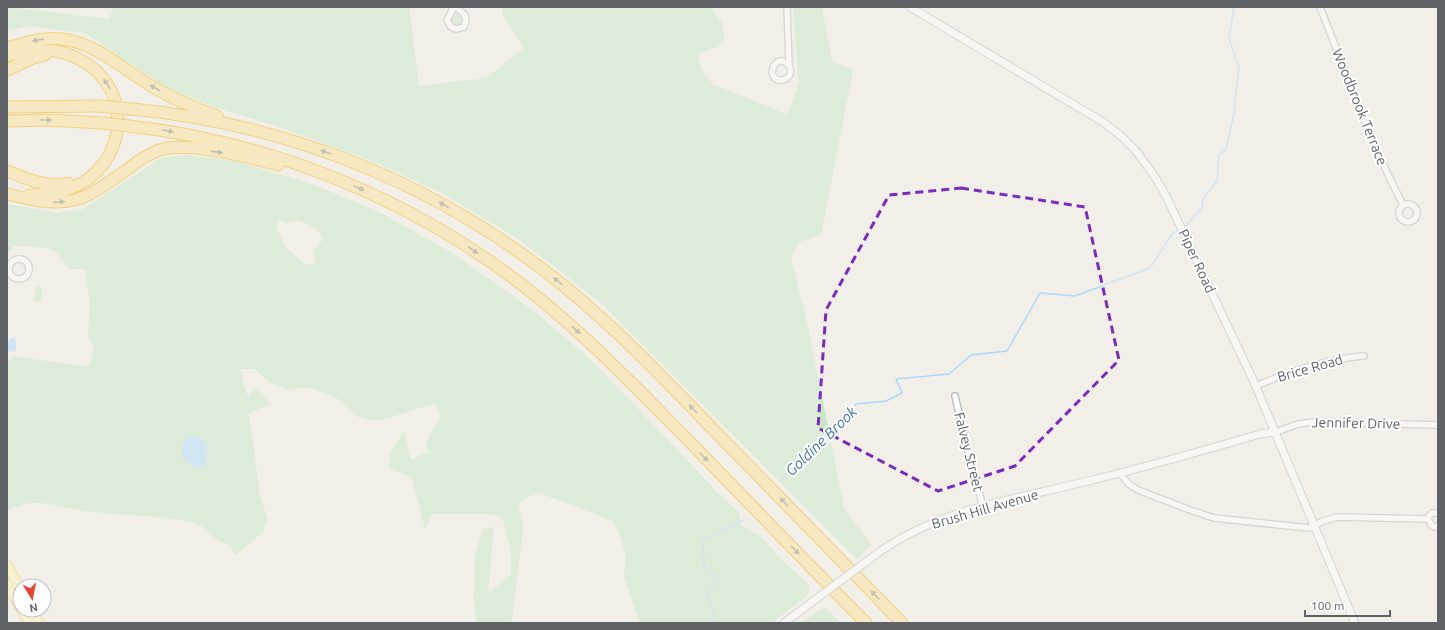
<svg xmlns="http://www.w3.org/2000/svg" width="1445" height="630" font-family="Ubuntu,sans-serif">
  <rect width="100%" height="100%" fill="#f1efe8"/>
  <!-- green -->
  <path fill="#c5e8c5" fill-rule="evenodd" d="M7 7 109 19 114 7H409L419 86 486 78 524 48 503 15 502 7H711L722 23 724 40 717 47 698 54 701 69 713 84 788 115 799 82 793 7H822L832 61 853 70 821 235 799 242 791 258 808 326 844 508 871 545 857 559 600 302 517 238 442 193 376 163 282 128 212 106 167 88 85 33 26 26 7 31Z
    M451 20a6 6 0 1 1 12 0a6 6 0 1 1-12 0Z
    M184 155 235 161 315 185 385 215 457 256 531 309 582 352 631 401 716 491 739 513 741 525 761 537 785 563 809 585V591L806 597 772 623H640L624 576 626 557 619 532 612 521 594 513 539 493 523 499 520 503 519 509 523 528 512 620 508 623H476L474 592 475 554 483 529 494 527 488 593 511 575V551L502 517 487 514H432L425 529 412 478 389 468 390 453 404 431 411 460 424 453 429 455 426 442 441 416 435 403 395 416 373 421 358 417 342 401 310 387 288 390 270 383 255 369H240L244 386 248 396 255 388 271 404 248 413 253 439 259 491 267 519 263 532 236 555 230 546 216 539 201 526 191 522 167 518 91 512 41 503H30L7 510V363L13 356 89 367 94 346 88 337 90 303 85 269H69L54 250 32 246H14L7 254V204L57 213 83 209 161 158ZM278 220 286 223 297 220 310 225 317 230 323 239 313 252 316 260 314 265 303 263C298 257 288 251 285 245 281 239 280 233 276 228Z
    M36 286 42 287 41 302 34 301Z
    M824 607 841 623H801Z"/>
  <!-- water -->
  <path fill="#aadaff" d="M12 337H15C16 341 17 348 15 352L7 351V343Z
    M187 436H193L205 441 207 452 205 466 195 468 183 459 182 448Z"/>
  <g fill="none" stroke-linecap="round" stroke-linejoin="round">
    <!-- stream -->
    <path stroke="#aadaff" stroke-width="1.5" d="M1186 226 1192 218 1202 208 1203 199 1217 181 1219 154 1226 150 1234 113 1239 68 1229 38 1234 7
      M782 479 856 404 886 401 902 393 896 379 949 374 971 355 1007 351 1040 293 1075 296 1150 268 1173 233 1178 231
      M713 623 716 619 707 594 719 580 704 568 703 540 744 520"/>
    <!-- minor casing -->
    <g stroke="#b5b8bc" stroke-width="8">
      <path id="minor" d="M454 7 447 20 451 27 456 29 464 27 466 19 464 14 456 7
        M787 7 789 65C792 72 790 79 782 80 764 82 774 50 789 65
        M1320 7 1376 150 1403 205
        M1399 213a9 9 0 1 1 18 0a9 9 0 1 1-18 0Z
        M9 269a10 10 0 1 1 20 0a10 10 0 1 1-20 0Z
        M1256 386C1291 371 1326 359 1364 356
        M955 396 965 439 983 507
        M1276 432 1298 424 1313 422 1438 425
        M1119 473 1130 485 1138 490 1190 510 1214 518 1309 528 1323 521 1337 517 1428 519
        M1438 513H1432L1429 516 1428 519 1431 525 1434 527 1438 526"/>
    </g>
    <!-- tertiary casing -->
    <g stroke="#b5b8bc" stroke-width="9">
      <path id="tertiary" d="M910 7 1103 122 1121 136 1136 151 1155 177 1166 196 1254 382 1355 623
        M874 556C935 510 1012 500 1084 482 1143 468 1202 451 1260 434L1276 432
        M784 623 812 602"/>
    </g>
    <!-- primary casing -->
    <g stroke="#f2c960" stroke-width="11">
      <path id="primary" d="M7 565 20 588
        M7 584 20 607
        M22 610 29 623
        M32 610 39 623"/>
    </g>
    <!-- motorway casing -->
    <g stroke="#f9ab00" stroke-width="13">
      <path id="motorway" d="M7 48C25 43 42 37 61 39 95 42 124 70 153 87 173 99 195 108 217 116
        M7 56C19 53 31 50 43 50 58 50 73 55 86 63 131 92 127 156 82 183 66 192 47 195 29 195
        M7 70 33 58 45 55
        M7 107 99 106
        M132 109C280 123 422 178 541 268 601 313 653 367 705 421 771 488 836 556 902 623
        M7 121 47 120 102 123
        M129 126C262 141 389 190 498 267 566 315 625 376 684 436 744 498 805 561 866 623
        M7 171C27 179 46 188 68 183
        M7 194C34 201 64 208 90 194 102 188 113 179 124 172 136 163 148 153 163 149 192 142 249 157 278 165"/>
    </g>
    <!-- minor -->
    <use href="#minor" stroke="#fff" stroke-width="5.5"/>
    <!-- tertiary -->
    <use href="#tertiary" stroke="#fff" stroke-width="7"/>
    <!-- primary -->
    <use href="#primary" stroke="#fff2af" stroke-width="9"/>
    <!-- motorway -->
    <use href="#motorway" stroke="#fde293" stroke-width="11"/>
    <!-- tertiary-bridge casing -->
    <g stroke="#b5b8bc" stroke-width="9" stroke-linecap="butt">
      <path id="tertiary-bridge" d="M812 602 874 556"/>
    </g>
    <!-- motorway-bridge casing -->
    <g stroke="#f9ab00" stroke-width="13" stroke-linecap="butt">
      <path id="motorway-bridge" d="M99 106 132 109
        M102 123 129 126"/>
    </g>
    <!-- tertiary-bridge -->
    <use href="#tertiary-bridge" stroke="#fff" stroke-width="7"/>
    <!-- motorway-bridge -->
    <use href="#motorway-bridge" stroke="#fde293" stroke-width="11"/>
  </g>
  <!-- one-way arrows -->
  <defs><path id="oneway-solid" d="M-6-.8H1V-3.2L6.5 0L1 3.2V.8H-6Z"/></defs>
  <g fill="#8e8975">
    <use href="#oneway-solid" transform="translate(38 40) rotate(169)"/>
    <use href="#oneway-solid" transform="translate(107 84) rotate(-124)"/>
    <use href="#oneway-solid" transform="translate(155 88) rotate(-150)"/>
    <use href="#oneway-solid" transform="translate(46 120)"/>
    <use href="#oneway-solid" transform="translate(168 131) rotate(9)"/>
    <use href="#oneway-solid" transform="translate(217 152) rotate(8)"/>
    <use href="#oneway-solid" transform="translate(326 152) rotate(-161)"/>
    <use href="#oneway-solid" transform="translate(359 188) rotate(24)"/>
    <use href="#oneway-solid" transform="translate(59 202) rotate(-4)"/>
    <use href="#oneway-solid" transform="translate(444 205) rotate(-151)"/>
    <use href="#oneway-solid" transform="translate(473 250) rotate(34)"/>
    <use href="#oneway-solid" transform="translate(558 281) rotate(-141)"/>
    <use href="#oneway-solid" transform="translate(576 330) rotate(42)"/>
    <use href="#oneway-solid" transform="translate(693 409) rotate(-134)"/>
    <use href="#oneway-solid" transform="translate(704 457) rotate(46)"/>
    <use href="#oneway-solid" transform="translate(784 502) rotate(-134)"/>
    <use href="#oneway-solid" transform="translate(795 550) rotate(46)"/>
    <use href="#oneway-solid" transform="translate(875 595) rotate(-134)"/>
  </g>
  <!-- marked area -->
  <path d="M0 0H1445V630H0ZM961 188 1085 207 1119 360 1015 466 938 491 818 428 826 310 889 195Z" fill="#f1efe8" fill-opacity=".55" fill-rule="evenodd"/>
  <path fill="none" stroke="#7b2cbf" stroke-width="3" stroke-dasharray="8 5" stroke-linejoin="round" d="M961 188 1085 207 1119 360 1015 466 938 491 818 428 826 310 889 195Z"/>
  <g text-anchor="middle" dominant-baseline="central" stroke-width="4" stroke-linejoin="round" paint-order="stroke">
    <!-- street labels -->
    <g font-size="14" fill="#5f6368" stroke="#fff">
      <text transform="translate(1360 107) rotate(68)">Woodbrook Terrace</text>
      <text transform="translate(1197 261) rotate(65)">Piper Road</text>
      <text transform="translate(1310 368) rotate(-16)">Brice Road</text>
      <text transform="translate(1356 423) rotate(1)">Jennifer Drive</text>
      <text transform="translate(969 452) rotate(76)">Falvey Street</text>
      <text transform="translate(985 509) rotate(-16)">Brush Hill Avenue</text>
    </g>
    <!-- water labels -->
    <g font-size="15" font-style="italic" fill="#4174aa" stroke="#fff">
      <text transform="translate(821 441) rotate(-44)">Goldine Brook</text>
    </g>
  </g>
  <!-- border -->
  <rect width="1445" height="630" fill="none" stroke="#5f6368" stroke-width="16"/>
  <!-- north arrow -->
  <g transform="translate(32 598) rotate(170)"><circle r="19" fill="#ffffff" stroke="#bfc1c3"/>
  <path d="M0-3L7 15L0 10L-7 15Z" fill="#ea4335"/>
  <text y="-6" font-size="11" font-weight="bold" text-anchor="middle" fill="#5f6368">N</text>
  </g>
  <!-- scale -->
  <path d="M1305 610v6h85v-6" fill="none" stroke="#5f6368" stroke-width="2"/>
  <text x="1311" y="610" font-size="12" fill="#5f6368" stroke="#ffffff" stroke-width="3" paint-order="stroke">100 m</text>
</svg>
